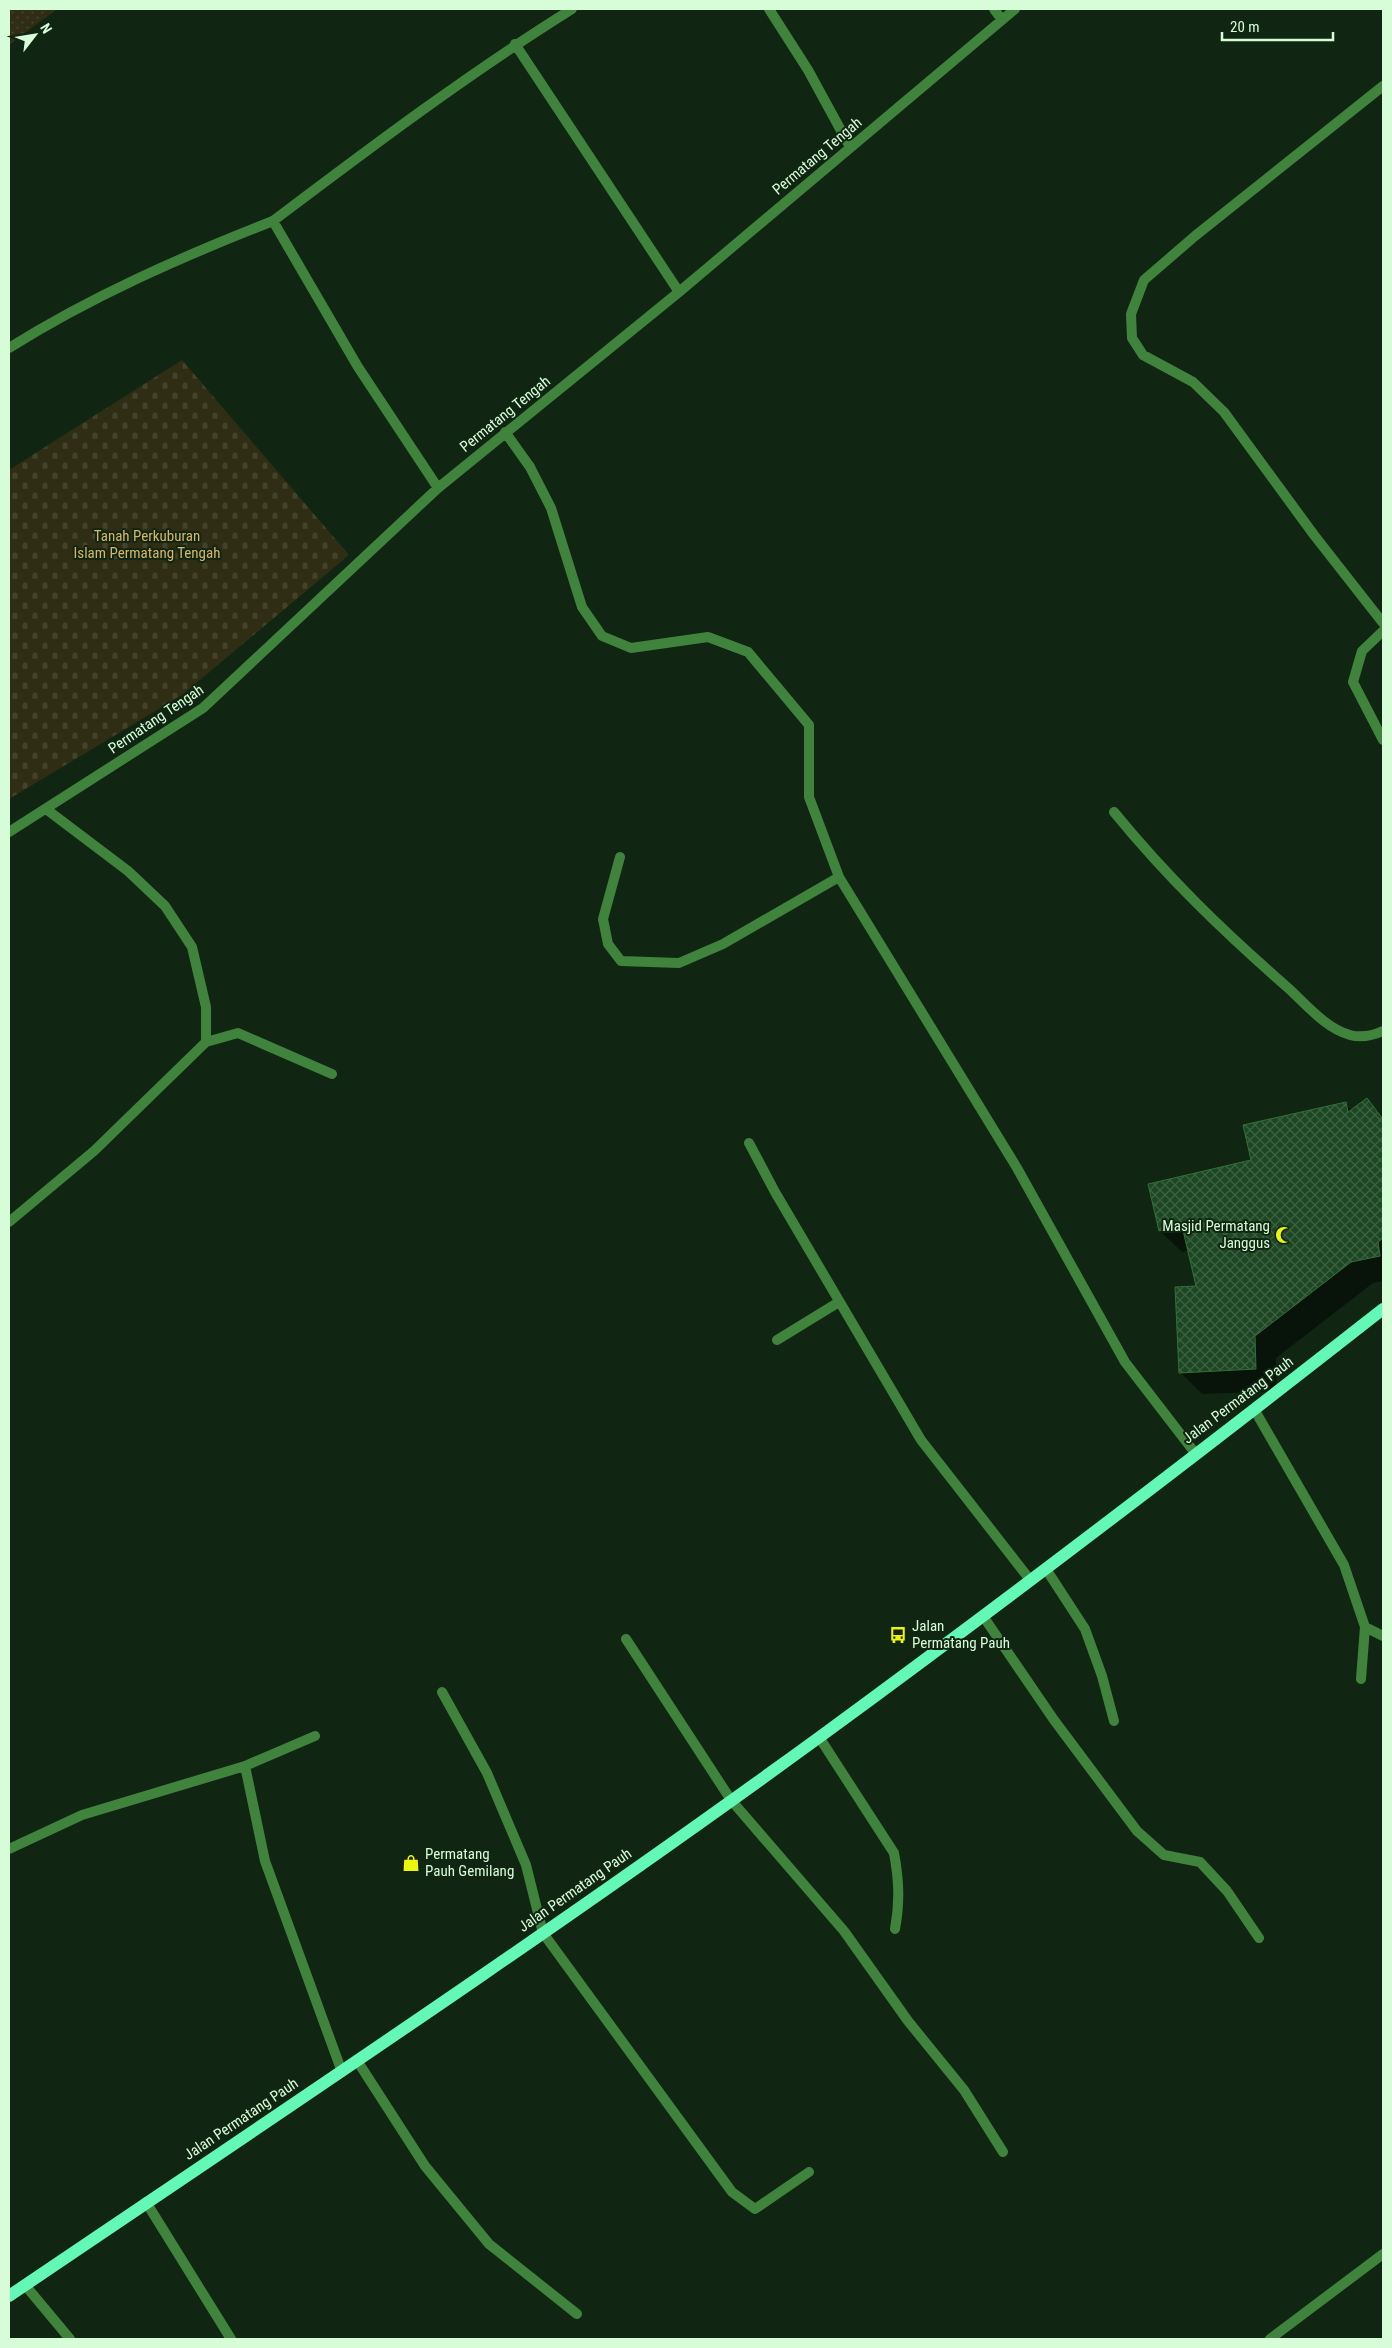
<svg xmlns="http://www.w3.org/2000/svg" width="1392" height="2348" font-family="'Roboto Condensed',sans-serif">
  <defs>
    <pattern id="grass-dots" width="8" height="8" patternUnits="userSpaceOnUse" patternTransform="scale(1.25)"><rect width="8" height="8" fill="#2f2d14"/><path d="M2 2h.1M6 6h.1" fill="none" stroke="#43422a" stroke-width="1.8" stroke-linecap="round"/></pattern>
    <pattern id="cemetery-stones" width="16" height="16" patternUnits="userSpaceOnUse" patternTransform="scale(1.25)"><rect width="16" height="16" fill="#2f2d14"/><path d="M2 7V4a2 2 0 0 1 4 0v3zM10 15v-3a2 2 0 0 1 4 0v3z" fill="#43422a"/></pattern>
    <pattern id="building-cross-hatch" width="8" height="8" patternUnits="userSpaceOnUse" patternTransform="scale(1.25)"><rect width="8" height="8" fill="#1d4623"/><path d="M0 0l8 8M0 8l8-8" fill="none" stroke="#3d6242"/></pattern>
  </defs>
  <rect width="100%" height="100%" fill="#102612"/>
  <!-- grass -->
  <path fill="url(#grass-dots)" d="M9 9H57L9 45Z"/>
  <!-- cemetery -->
  <path fill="url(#cemetery-stones)" d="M182 360 349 555 182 695 9 799V470Z"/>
  <!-- shadow -->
  <path fill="#0007" d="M1367 1099 1383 1116V1281L1373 1283 1276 1358 1277 1391 1202 1394 1181 1373 1198 1287 1189 1251 1182 1252 1160 1231 1253 1161 1345 1104 1352 1110Z"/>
  <!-- building -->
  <path fill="url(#building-cross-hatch)" stroke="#307138" d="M1367 1098 1383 1119V1238L1378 1242 1380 1256 1351 1262 1255 1336 1256 1369 1179 1373 1175 1287 1196 1286 1182 1226 1159 1231 1148 1184 1251 1160 1243 1125 1346 1102 1348 1112Z"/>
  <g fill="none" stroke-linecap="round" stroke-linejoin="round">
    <!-- service -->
    <path stroke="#40833d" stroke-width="10" d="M9 348C92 296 181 257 273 221
      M1383 631 1362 651 1353 682 1383 740
      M749 1143 775 1192 921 1440 1031 1581
      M777 1340 839 1302
      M1046 1569 1085 1629 1102 1676 1114 1721
      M626 1639 731 1800
      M442 1692 487 1773 526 1865 543 1933
      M146 2202 231 2339"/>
    <!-- minor -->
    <path stroke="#40833d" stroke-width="10" d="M769 9 808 70 850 147
      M994 9 1002 20
      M515 44 679 292
      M1383 86 1195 236 1144 280 1131 314 1132 338 1143 355 1193 382 1224 412 1314 535 1383 623
      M505 432 530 467 551 508 582 607 602 636 631 648 708 637 748 652 809 725V797L839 877 1017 1168 1125 1362 1195 1453
      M438 488 358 367 273 221C371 147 468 74 572 9
      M46 809 128 871 165 906 192 947 206 1007V1042
      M1114 812C1168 878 1223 931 1287 987 1306 1004 1325 1028 1350 1035 1361 1038 1374 1035 1383 1031
      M9 832 203 708 438 488 679 292 1015 9
      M620 857 603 919 608 944 621 961 679 963 723 944 839 877
      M9 1222 94 1151 206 1042 238 1033 332 1074
      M1254 1409 1344 1565 1365 1627 1383 1636
      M983 1616 1054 1720 1137 1831 1164 1855 1200 1862 1227 1891 1259 1938
      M1361 1679 1365 1627
      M819 1737 894 1853C899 1880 900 1902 895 1929
      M245 1766 265 1861 342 2072
      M731 1800 844 1931 908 2021 964 2090 1003 2152
      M9 1849 82 1815 245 1766 315 1736
      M543 1933 732 2192 755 2209 809 2172
      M358 2062 425 2166 489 2244 577 2314
      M25 2285 70 2339
      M1270 2339 1383 2254"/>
    <!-- primary -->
    <path stroke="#63f8b6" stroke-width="12" d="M9 2296C281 2112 555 1930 821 1736 1011 1597 1198 1454 1383 1309"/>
  </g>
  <!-- icons -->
  <defs>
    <g id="mosque-bare" transform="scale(1.35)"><path d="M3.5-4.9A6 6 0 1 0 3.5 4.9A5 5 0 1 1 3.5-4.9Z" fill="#edf50b" stroke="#102612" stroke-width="2.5" paint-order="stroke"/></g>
    <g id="bus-bare" transform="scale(1.35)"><path d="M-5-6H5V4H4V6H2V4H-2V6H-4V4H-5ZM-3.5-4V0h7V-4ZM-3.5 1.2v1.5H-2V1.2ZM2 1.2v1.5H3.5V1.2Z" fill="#edf50b" stroke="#102612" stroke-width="2.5" paint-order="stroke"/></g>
    <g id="shop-bare" transform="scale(1.35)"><path d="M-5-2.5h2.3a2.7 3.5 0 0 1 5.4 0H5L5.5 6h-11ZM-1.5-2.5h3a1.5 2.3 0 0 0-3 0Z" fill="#edf50b" stroke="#102612" stroke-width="2.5" paint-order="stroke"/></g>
  </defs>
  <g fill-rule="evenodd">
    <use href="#mosque-bare" x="1284" y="1235"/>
    <use href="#bus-bare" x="898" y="1635"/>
    <use href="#shop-bare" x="411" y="1863"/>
  </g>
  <g text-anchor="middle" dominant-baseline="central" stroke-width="4" stroke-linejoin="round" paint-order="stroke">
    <!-- street labels -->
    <g font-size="15" fill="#d7fdd8" stroke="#102612">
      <text transform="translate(817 156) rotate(-40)">Permatang Tengah</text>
      <text transform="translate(505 414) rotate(-39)">Permatang Tengah</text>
      <text transform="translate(156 719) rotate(-34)">Permatang Tengah</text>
      <text transform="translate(1238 1400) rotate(-37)">Jalan Permatang Pauh</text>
      <text transform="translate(575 1890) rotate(-35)">Jalan Permatang Pauh</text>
      <text transform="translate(241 2119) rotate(-34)">Jalan Permatang Pauh</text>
    </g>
    <!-- park labels -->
    <g font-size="15" fill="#dbb565" stroke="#102612">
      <text x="147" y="536">Tanah Perkuburan<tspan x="147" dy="17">Islam Permatang Tengah</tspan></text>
    </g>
    <!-- poi labels -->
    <g font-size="15" fill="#d7fdd8" stroke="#102612" text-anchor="start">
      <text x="1270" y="1226" text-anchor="end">Masjid Permatang<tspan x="1270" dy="17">Janggus</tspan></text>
      <text x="912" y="1626">Jalan<tspan x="912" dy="17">Permatang Pauh</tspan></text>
      <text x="425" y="1854">Permatang<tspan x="425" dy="17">Pauh Gemilang</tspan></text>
    </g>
  </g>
  <!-- border -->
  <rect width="1392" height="2348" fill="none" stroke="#d7fdd8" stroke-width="20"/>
  <!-- north arrow -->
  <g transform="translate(35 35) rotate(59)" stroke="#102612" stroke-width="4" paint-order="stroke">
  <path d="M0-4L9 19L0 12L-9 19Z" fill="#d7fdd8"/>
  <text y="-8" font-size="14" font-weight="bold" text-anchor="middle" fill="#d7fdd8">N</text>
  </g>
  <!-- scale -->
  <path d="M1222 32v8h111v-8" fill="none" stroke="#d7fdd8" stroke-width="2.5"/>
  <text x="1230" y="32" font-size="15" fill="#d7fdd8" stroke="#102612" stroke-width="4" paint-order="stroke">20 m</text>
</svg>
